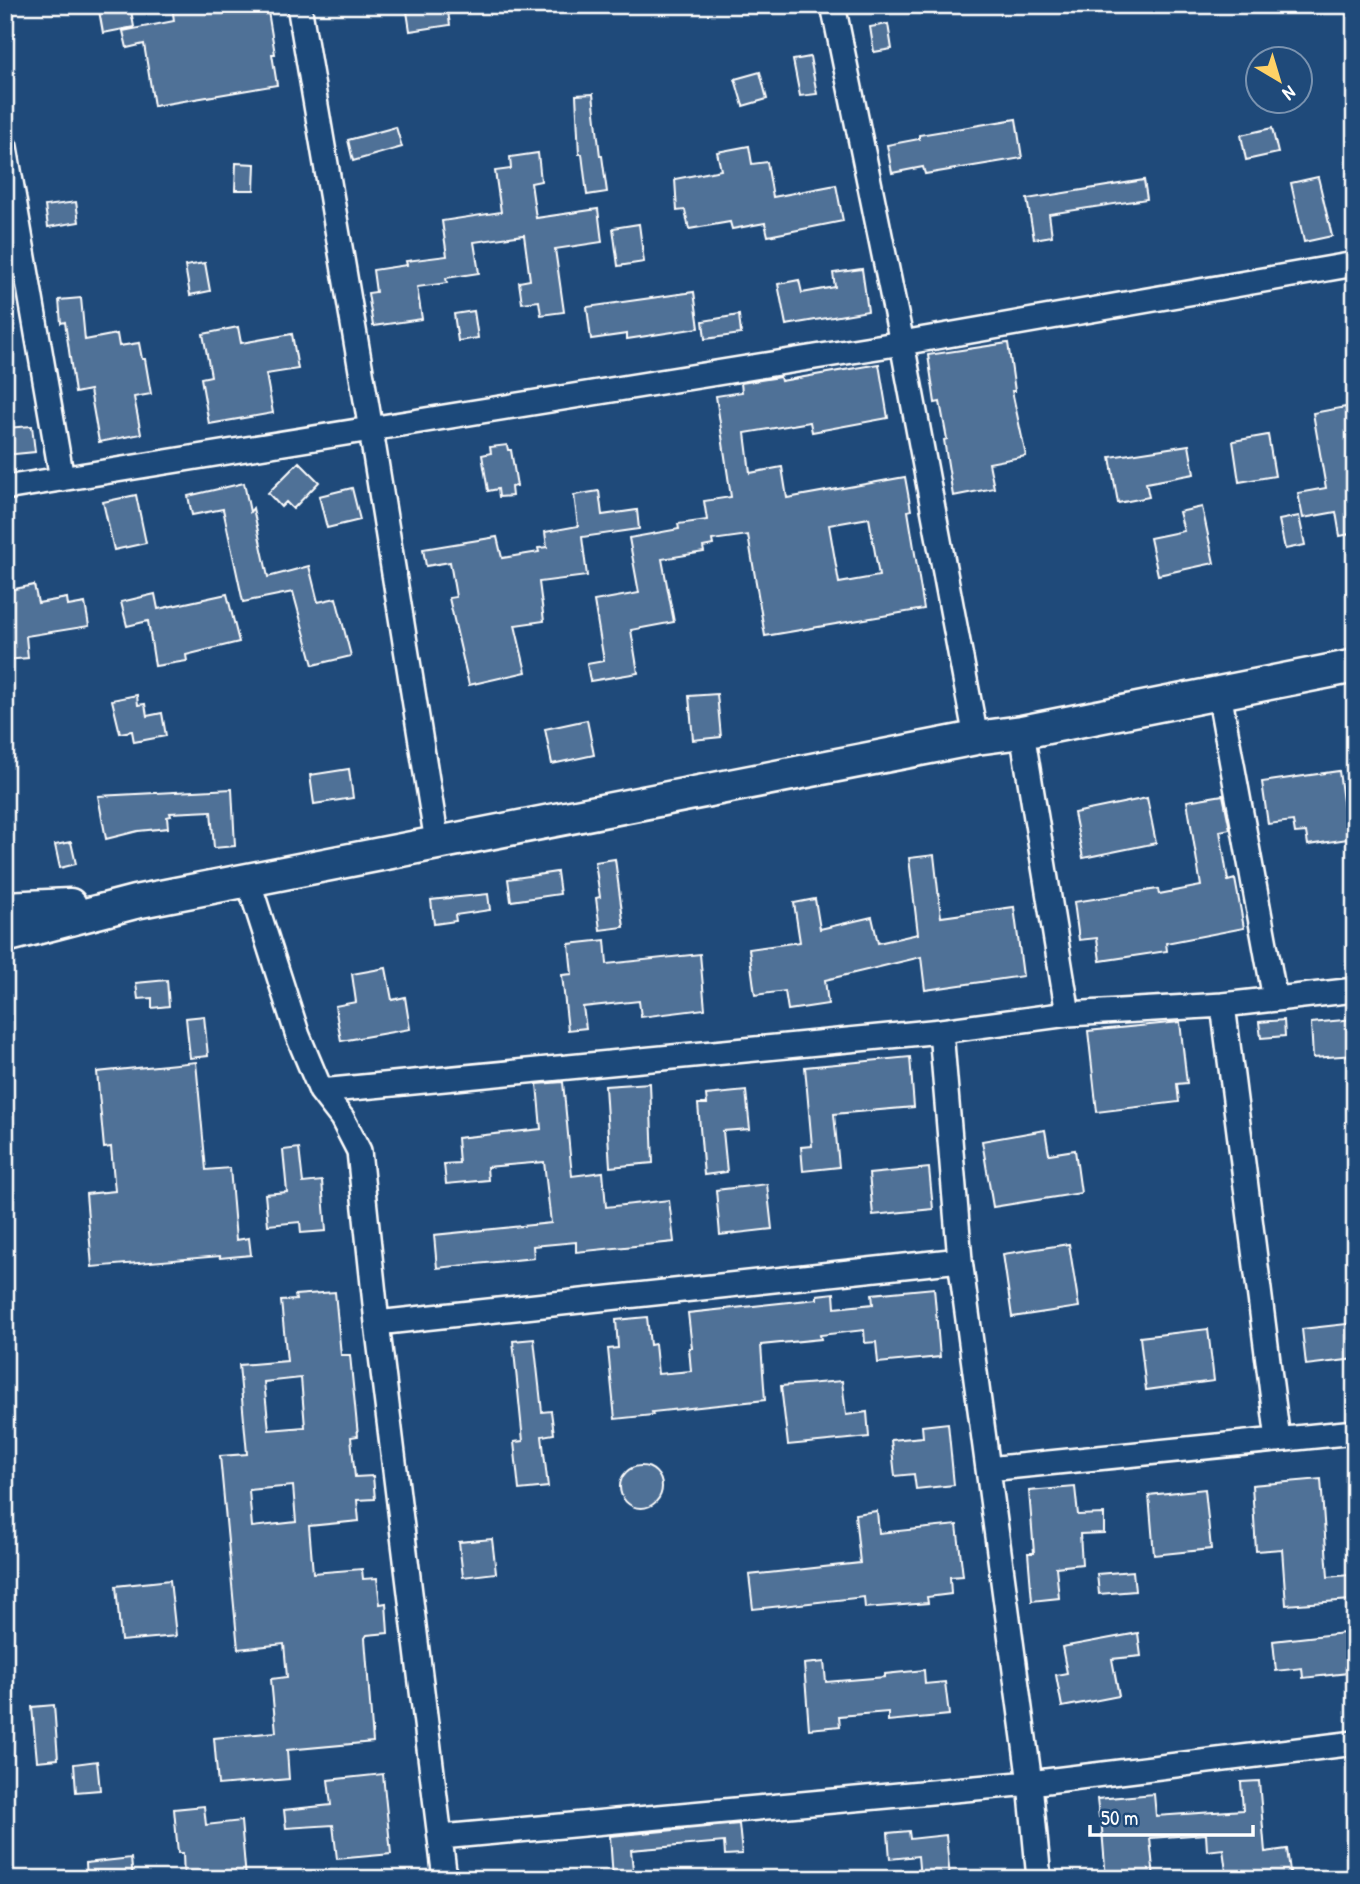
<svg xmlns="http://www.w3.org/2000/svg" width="1360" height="1884" font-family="'Patrick Hand',sans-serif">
  <rect width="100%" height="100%" fill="#1f4a7a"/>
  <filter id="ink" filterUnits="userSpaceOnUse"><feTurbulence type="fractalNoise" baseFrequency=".0143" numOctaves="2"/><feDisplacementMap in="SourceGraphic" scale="14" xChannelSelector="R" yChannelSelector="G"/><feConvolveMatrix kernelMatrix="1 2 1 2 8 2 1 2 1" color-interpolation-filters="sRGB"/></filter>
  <g filter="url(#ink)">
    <!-- building -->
    <path fill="#507197" stroke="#fff" stroke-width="2" fill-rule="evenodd" d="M98 5H130L134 27 103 33Z
      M172 5H267L275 54H272L277 85 154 106 144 44 127 48 123 31 174 21Z
      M406 5H447L450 25 410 31Z
      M888 24 892 49 874 52 870 27Z
      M810 57 817 94 800 96 793 60Z
      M760 72 767 99 743 106 735 79Z
      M593 94 600 156H602L607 192 587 195 582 154H579L576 95Z
      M1016 119 1022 158 925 174 923 167 892 173 887 145 919 139V135Z
      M396 127 402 147 353 161 348 140Z
      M1272 128 1278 153 1246 160 1241 135Z
      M749 146 752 164 767 162 773 197 836 185 843 221 768 236 765 223 732 229 730 222 689 229 685 210 677 211 675 179 721 170 717 152Z
      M538 153 541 181 531 183 536 218 598 209 602 242 555 249 564 312 541 315 539 301 522 303 519 282 530 280 524 235 474 242 479 273 446 278 447 283 417 287 422 319 373 326 368 293 376 292 373 270 407 265 406 261 447 256 442 221 501 212 495 171 511 169 510 157Z
      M236 163 255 164 254 190H235Z
      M1318 177 1332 236 1304 242 1291 183Z
      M1144 180 1147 199 1049 214 1052 236 1034 239 1027 199Z
      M76 202 79 222 48 227 45 206Z
      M639 224 644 262 618 266 613 228Z
      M205 263 210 291 190 295 185 266Z
      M862 269 868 311 786 325 778 284 799 280 802 293 835 287 833 273Z
      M694 292 699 328 627 339V334L591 339 587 307Z
      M81 298 85 340 117 334 119 346 139 343 142 359H145L151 394 134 397 141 434 99 442 90 390 75 393 65 322 61 323 59 300Z
      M474 311 478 338 458 341 454 314Z
      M739 315 741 334 705 339 703 321Z
      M238 327 241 343 292 334 298 369 266 374 273 413 209 424 201 378 211 376 203 334Z
      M1008 343 1015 391H1012L1026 456 989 463 994 488 953 496 944 440 947 439 940 402 935 403 928 355Z
      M879 364 888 418 812 432 810 422 745 433 750 473 782 467 787 498 905 477 911 510 908 511 924 609 765 636 748 535 712 540 713 545 703 547 704 552 662 559 674 622 631 630 638 673 590 681 587 664 604 661 594 601 639 593 629 538 679 529 678 524 707 520 704 501 731 497 716 396 742 392 741 383 780 377 781 381ZM869 518 879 576 839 583 829 525Z
      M1346 407 1355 460V533L1340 536 1336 512 1303 518 1298 493 1326 488 1313 413Z
      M32 426 35 452 5 455V428Z
      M1268 435 1275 476 1239 482 1233 441Z
      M507 445 508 450H511L517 486 511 487 512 496 499 497 498 489 488 491 482 455 491 453 490 447Z
      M1189 445 1194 474 1146 483 1149 497 1118 503 1110 457Z
      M299 462 319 482 293 509 286 502 281 507 268 493Z
      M244 483 250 512 253 508 268 577 309 566 318 602 336 598 351 656 313 665 293 592 243 602 223 509 192 515 188 496Z
      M352 488 360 520 327 528 319 496Z
      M599 491 602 515 637 510 639 529 582 537 587 576 539 582 544 621 515 625 526 672 469 685 449 598 456 597 450 562 426 566 423 549 497 537 502 558 539 552 538 548 547 547 545 532 578 526 574 495Z
      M136 495 146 543 114 550 103 502Z
      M1202 507 1214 563 1158 575 1150 538 1184 531 1179 512Z
      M1299 516 1305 545 1285 549 1279 520Z
      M34 585 38 603 67 598 68 606 85 603 89 626 26 636 28 658 5 660V632L11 631 5 591Z
      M155 594 158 609 227 594 239 642 186 655 187 661 155 666 148 621 127 626 121 602Z
      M717 694 721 737 693 740 689 696Z
      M137 695 138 705 145 704 147 716 162 713 166 736 134 742 132 731 120 733 112 700Z
      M587 720 594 755 552 764 545 729Z
      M349 769 353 798 314 804 310 775Z
      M1339 771 1348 839 1308 845 1306 832 1295 833 1293 821 1268 824 1262 782Z
      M232 789 235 846 214 848 211 811 170 813 171 816 167 817 168 828 138 831 106 839 98 796Z
      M1223 795 1230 829 1220 831 1228 881 1235 879 1244 928 1166 943 1167 951 1100 961 1097 938 1079 940 1074 902 1158 889 1159 894 1201 886 1187 801Z
      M1147 798 1156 843 1083 858 1074 813Z
      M71 842 76 864 60 868 55 845Z
      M934 855 941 917 1014 907 1023 976 925 990 921 957 825 980 828 1004 788 1010 785 991 755 995 749 949 800 942 794 903 815 899 820 929 872 917 878 943 918 934 909 858Z
      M615 859 624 927 600 930 596 898 600 897 595 862Z
      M557 872 560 894 511 901 508 879Z
      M488 894 490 910 455 915 456 921 434 924 431 900Z
      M605 940 607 964 700 954 705 1009 641 1017 639 1001 583 1007 586 1028 568 1030 562 975 572 974 569 944Z
      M386 968 392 1000 405 997 410 1029 341 1041 335 1006 356 1002 352 974Z
      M167 980 169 1006 152 1008V998L138 999 136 983Z
      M204 1016 208 1056 190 1058 186 1018Z
      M1355 1019V1055L1313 1058 1311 1023Z
      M1284 1020 1285 1036 1261 1038 1259 1022Z
      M1180 1022 1187 1083 1177 1084 1179 1102 1097 1112 1088 1031Z
      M910 1057 914 1107 834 1114 839 1167 803 1171 801 1147 812 1146 805 1067Z
      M196 1062 206 1170 230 1168 236 1240 249 1238 251 1255 220 1258V1256L92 1267 86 1194 115 1191 111 1147 104 1148 97 1072Z
      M563 1082 572 1176 603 1172 606 1207 669 1200 674 1242 576 1252V1242L533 1246 534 1258 437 1268 434 1235 551 1223 544 1162 487 1167 488 1180 446 1184 444 1164 459 1163 457 1138 541 1129 537 1084Z
      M650 1083 653 1163 610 1167 605 1086Z
      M746 1091 750 1129 723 1131 727 1172 704 1175 698 1104H707L706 1095Z
      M1045 1130 1049 1154 1075 1150 1081 1193 993 1207 982 1141Z
      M299 1148 303 1183 322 1181 326 1231 301 1233 300 1222 268 1225 265 1194 287 1192 283 1150Z
      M929 1168 933 1209 873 1215 869 1174Z
      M767 1184 772 1229 720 1235 716 1190Z
      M1069 1244 1079 1307 1012 1317 1003 1254Z
      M934 1288 940 1357 878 1363 876 1342 865 1343 864 1330 820 1335 821 1339 761 1345 765 1400 652 1412 653 1415 615 1419 608 1349 618 1348 616 1320 647 1317 650 1345 655 1344 658 1374 691 1371 689 1348H692L688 1313 817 1299V1295L834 1293 835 1308 873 1304 872 1294Z
      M335 1292 341 1355H350L358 1436 351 1437 355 1477 373 1476 375 1499 357 1500 359 1521 309 1526 313 1573 362 1569 363 1579 377 1578 380 1604 386 1603 388 1633 367 1635 365 1638 373 1742 287 1750 289 1779 218 1785 214 1738 276 1732 271 1679 287 1677 284 1644 238 1649 220 1456 247 1454 239 1365 287 1361 281 1301 296 1300 295 1295ZM301 1378 305 1427 269 1430 264 1382ZM293 1486 296 1522 252 1527 249 1490Z
      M1355 1323V1359L1306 1365 1302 1329Z
      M1208 1329 1214 1381 1146 1390 1140 1337Z
      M534 1339 542 1412 551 1411 554 1434 542 1436 548 1487 519 1490 514 1442 523 1441 513 1341Z
      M842 1381 846 1415 867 1412 869 1437 788 1445 781 1386Z
      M948 1423 954 1485 916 1489 914 1474 895 1476 891 1440 923 1437 922 1426Z
      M620 1487a21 21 0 1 1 42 0a21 21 0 1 1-42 0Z
      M1321 1479 1328 1577 1349 1575 1351 1600 1286 1605 1282 1549 1256 1551 1252 1485Z
      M1075 1487 1078 1515 1104 1514V1533L1080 1534 1082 1564 1056 1567 1059 1598 1032 1601 1028 1553H1034L1029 1491Z
      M1205 1489 1211 1549 1154 1555 1149 1495Z
      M877 1511 879 1533 957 1525 963 1576 950 1577 951 1594 927 1597 928 1603 865 1608 864 1597 753 1609 749 1575 860 1563 855 1514Z
      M492 1539 496 1573 463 1577 459 1542Z
      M1133 1571 1135 1591 1099 1594 1097 1574Z
      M170 1580 176 1636 121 1641 116 1586Z
      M1138 1633 1141 1656 1112 1659 1119 1696 1062 1707 1056 1675 1067 1673 1062 1647Z
      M1344 1633 1348 1673 1303 1678 1302 1668 1276 1671 1273 1641Z
      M824 1662 826 1682 885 1677V1674L924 1670 925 1684 945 1682 949 1715 888 1721V1712L839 1716 840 1726 809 1729 804 1664Z
      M54 1705 58 1759 37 1761 32 1707Z
      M97 1761 100 1790 76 1792 74 1764Z
      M383 1774 391 1854 337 1859 333 1825 286 1828 284 1810 331 1805 328 1780Z
      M1259 1781 1265 1852 1287 1849 1291 1879H1227L1223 1849 1207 1851 1206 1834 1150 1838 1154 1879H1106L1101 1817H1099L1097 1799 1154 1794 1156 1816 1243 1810 1241 1782Z
      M204 1806 206 1825 241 1821 246 1879H184L183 1853H178L174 1809Z
      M739 1824 742 1854 725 1855 724 1842 631 1850 634 1879H613L610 1836Z
      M909 1831 910 1839 946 1835 950 1879H920L918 1856 890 1859 888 1833Z
      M131 1858 133 1879H87L86 1863Z"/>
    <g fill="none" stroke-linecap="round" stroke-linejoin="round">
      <!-- street casing -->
      <g stroke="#fff" stroke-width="28">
        <path id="street" d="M299 5 371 430 437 842
          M5 147 62 479
          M5 488 902 343 833 5
          M1219 693 1275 999
          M1022 732 1068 1014
          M976 738 902 343 1355 264
          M248 880 298 1036 321 1091 342 1118 359 1151 377 1323 445 1879
          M1223 1005 1278 1440
          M941 1031 960 1260 1030 1783 1039 1879
          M321 1091 941 1031 1068 1014 1223 1005 1355 990
          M377 1323 960 1260
          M988 1469 1355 1432
          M441 1837 1030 1783 1355 1743"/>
      </g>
      <!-- secondary casing -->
      <g stroke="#fff" stroke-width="37">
        <path id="secondary" d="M5 908 70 905
          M5 936 135 902 976 738 1022 732 1355 666"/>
      </g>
      <!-- street -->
      <use href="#street" stroke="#1f4a7a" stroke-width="23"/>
      <!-- secondary -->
      <use href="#secondary" stroke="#1f4a7a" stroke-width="32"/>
    </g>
  </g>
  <!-- margin -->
  <rect width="1360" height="1884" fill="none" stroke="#1f4a7a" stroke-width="28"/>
  <rect x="14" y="14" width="1332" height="1856" fill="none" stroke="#fff" stroke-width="2.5" filter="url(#ink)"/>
  <!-- north arrow -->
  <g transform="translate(1279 80) rotate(142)"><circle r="33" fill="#1f4a7a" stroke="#7992af" stroke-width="2"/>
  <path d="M0-5L12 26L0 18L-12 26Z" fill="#ffd166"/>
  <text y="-10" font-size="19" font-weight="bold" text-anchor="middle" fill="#ffffff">N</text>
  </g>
  <!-- scale -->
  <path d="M1090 1825v10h163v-10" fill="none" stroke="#ffffff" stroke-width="3.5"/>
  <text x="1101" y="1825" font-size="21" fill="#ffffff" stroke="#1f4a7a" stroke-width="5" paint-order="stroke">50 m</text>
</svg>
